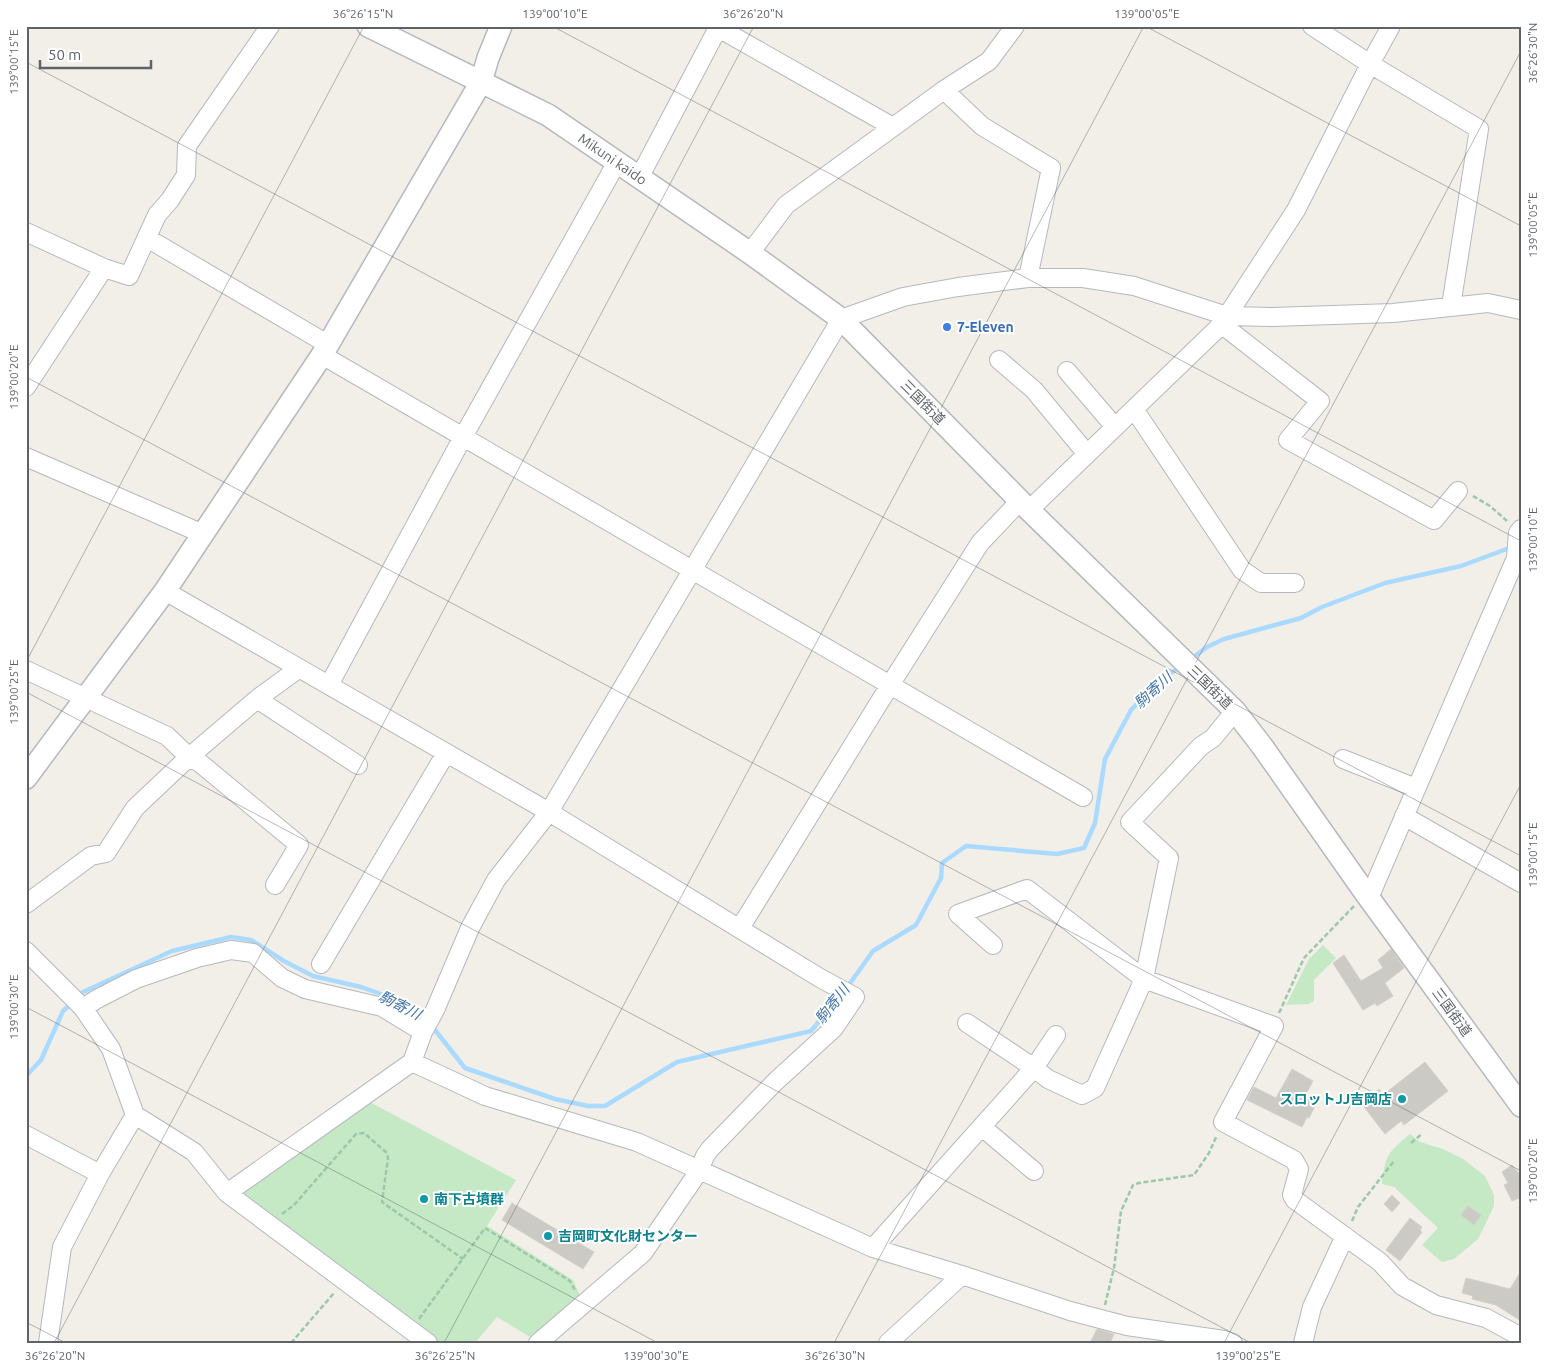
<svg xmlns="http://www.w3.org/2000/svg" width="1547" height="1369" font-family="Ubuntu,'Noto Sans JP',sans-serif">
  <rect width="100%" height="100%" fill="#f1efe8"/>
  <!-- green -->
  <path fill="#c5e8c5" d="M1323 945 1336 958 1314 980V1001L1308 1004 1286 1005 1309 959Z
    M366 1100 516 1180 487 1226 573 1280 582 1300 535 1340 497 1317 475 1343H440L239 1197V1191Z
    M1410 1134 1420 1142 1443 1149 1463 1159 1485 1176 1494 1195V1206L1478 1239 1454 1259 1442 1262 1422 1245 1438 1228 1394 1187 1382 1184C1385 1156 1388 1152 1410 1134Z"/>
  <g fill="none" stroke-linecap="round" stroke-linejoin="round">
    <!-- stream -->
    <path stroke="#aadaff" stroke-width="4.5" d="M1191 659 1207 647 1224 639 1301 618 1322 607 1385 583 1461 566 1512 547
      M846 989 873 951 916 925 941 878 942 863 966 846 1057 854 1084 848 1095 823 1105 759 1131 710 1160 681 1181 666
      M78 996 83 992 172 951 231 937 251 940 284 961 313 976 361 987 381 994 423 1016 426 1019
      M431 1025 465 1068 555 1099 588 1106H605L677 1062 811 1031 841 995
      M26 1076 41 1060 63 1011 73 1002"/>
  </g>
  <!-- building -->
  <path fill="#cccac5" stroke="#d6d1c6" d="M1391 949 1404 968 1385 983 1393 996 1377 1006 1375 1003 1363 1010 1333 963 1344 955 1361 981 1383 968 1378 960Z
    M1425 1062 1448 1091 1404 1125 1401 1121 1385 1134 1361 1103 1379 1089 1383 1095Z
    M1292 1069 1313 1081 1304 1098 1316 1104 1309 1118 1307 1117 1302 1127 1247 1100 1254 1087 1276 1098Z
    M1512 1165 1521 1176V1201L1519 1198 1512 1201 1504 1185 1508 1183 1502 1172Z
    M1392 1195 1400 1203 1392 1212 1384 1204Z
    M512 1203 594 1252 583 1269 502 1220Z
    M1468 1206 1481 1215 1474 1225 1461 1215Z
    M1410 1218 1422 1227 1420 1230 1422 1232 1400 1261 1386 1250Z
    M1521 1271V1321L1496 1305 1472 1299 1473 1296 1462 1293 1466 1278 1510 1289Z
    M1097 1329 1114 1334 1110 1343H1090Z"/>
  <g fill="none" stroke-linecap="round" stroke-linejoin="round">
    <!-- minor casing -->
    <g stroke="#b5b8bc" stroke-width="20">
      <path id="minor" d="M715 26 893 127
        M1312 26 1370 64 1479 129 1451 306
        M944 90 982 126 1051 168 1028 278
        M639 178 719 26
        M26 232 104 268 129 276 157 215 170 200 186 175 187 146 270 26
        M147 238 329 345
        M750 253 786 205 944 90 989 61 1015 26
        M1227 316 1225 327 1320 401 1288 440 1434 520 1458 491
        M322 355 1083 797
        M999 360 1034 390 1087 454
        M1067 371 1115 427
        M26 387 104 268
        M1134 409 1242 570 1261 583H1295
        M26 457 203 534
        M1029 510 1217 329 1227 316 1296 210 1370 64 1391 26
        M165 591 549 812 820 978 855 997 834 1028 775 1082 710 1149 705 1156 699 1171 643 1253 538 1343
        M26 670 167 736 189 757 200 763 299 845 275 885
        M329 685 463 437 617 162
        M257 699 358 765
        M1343 759 1416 788
        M1404 816 1521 883
        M1369 898 1516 558 1518 533 1521 529
        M26 904 91 856 106 853 135 808 189 757 257 699 298 669
        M740 928 890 685 980 543 1020 501
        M993 945 958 914 1027 889 1144 979 1274 1026 1223 1122 1294 1160 1299 1169 1292 1195 1295 1200 1380 1262 1402 1286 1436 1305 1486 1318 1521 1337
        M26 951 83 1008 111 1049 135 1115 194 1152 227 1193 428 1343
        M321 964 446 753
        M83 1008 97 999 136 979 197 958 231 950 253 953 282 978 305 989 382 1007 423 1032
        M967 1023 1034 1068 1056 1035
        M412 1062 485 1096 637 1142 873 1248 962 1275 1070 1311 1127 1326 1224 1340 1233 1343
        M982 1127 1034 1171
        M26 1135 100 1174
        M227 1193 412 1062 423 1032 435 1010 470 928 496 880 549 812 841 319 903 297 958 287 1028 278H1083L1134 286 1227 316 1273 317 1393 313 1488 303 1521 310
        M873 1248 1034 1068 1048 1079 1082 1095 1095 1088 1144 979 1169 858 1130 822 1201 746 1213 738 1235 711
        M48 1343 62 1247 100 1174 135 1115
        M888 1343 962 1275
        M1303 1343 1312 1307 1345 1236"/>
    </g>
    <!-- tertiary casing -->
    <g stroke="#b5b8bc" stroke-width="24">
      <g id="tertiary">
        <path id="s1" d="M368 26 548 115 750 253 841 319 1029 510 1235 711 1262 746 1366 894 1521 1106"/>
        <path d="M26 778 165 591 322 355 481 82 488 58 501 26"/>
      </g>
    </g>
    <!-- path -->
    <path stroke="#9cc7a9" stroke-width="2.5" stroke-dasharray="5 2.5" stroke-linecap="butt" d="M1473 496 1490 506 1507 521
      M1279 1013 1304 958 1354 906
      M1411 1143 1422 1134
      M282 1214 294 1205 356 1134 364 1133 387 1153 388 1158 382 1202 463 1259
      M1352 1221 1358 1207 1394 1161
      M1105 1305 1114 1268 1121 1211 1133 1185 1139 1183 1194 1175 1209 1153 1217 1135
      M419 1319 485 1228 570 1281 575 1290
      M291 1343 334 1293"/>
    <!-- minor -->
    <use href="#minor" stroke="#fff" stroke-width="18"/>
    <!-- tertiary -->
    <use href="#tertiary" stroke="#fff" stroke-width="21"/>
  </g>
  <!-- ticks -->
  <path fill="none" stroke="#5f6368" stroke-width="1" stroke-opacity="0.45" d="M552 26 1521 541M1145 26 1521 226M26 62 1521 856M26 377 1521 1171M26 662 364 26M26 692 1251 1343M26 1007 658 1343M26 1322 66 1343M54 1343 754 26M444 1343 1144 26M834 1343 1521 51M1224 1343 1521 784"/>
  <!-- markers -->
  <circle fill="#3f7fe0" stroke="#fff" stroke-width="2" cx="947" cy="327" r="5"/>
  <g fill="#0f9aa8" stroke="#fff" stroke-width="2">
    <circle cx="1402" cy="1099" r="5"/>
    <circle cx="424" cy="1199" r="5"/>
    <circle cx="548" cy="1236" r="5"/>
  </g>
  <g text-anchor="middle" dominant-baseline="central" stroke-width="4" stroke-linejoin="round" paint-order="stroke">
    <!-- street labels -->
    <g font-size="14" fill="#5f6368" stroke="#fff">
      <text stroke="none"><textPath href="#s1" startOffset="279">Mikuni kaido</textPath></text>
      <text transform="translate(923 402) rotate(45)">三国街道</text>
      <text transform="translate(1210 687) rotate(44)">三国街道</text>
      <text transform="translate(1452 1012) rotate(54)">三国街道</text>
    </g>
    <!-- shop labels -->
    <g font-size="14" font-weight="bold" fill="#366cbe" stroke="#fff" text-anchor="start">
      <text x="957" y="327">7-Eleven</text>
    </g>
    <!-- culture labels -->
    <g font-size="14" font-weight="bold" fill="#0d838f" stroke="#fff" text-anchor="start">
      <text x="1392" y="1099" text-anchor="end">スロットJJ吉岡店</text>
      <text x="434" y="1199">南下古墳群</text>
      <text x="558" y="1236">吉岡町文化財センター</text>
    </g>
    <!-- water labels -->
    <g font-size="15" font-style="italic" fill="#4174aa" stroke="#fff">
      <text transform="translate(1153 690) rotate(-42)">駒寄川</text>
      <text transform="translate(832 1004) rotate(-52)">駒寄川</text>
      <text transform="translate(400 1005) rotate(27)">駒寄川</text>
    </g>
  </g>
  <!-- border -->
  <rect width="1547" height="1369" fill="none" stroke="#ffffff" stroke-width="55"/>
  <!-- scale -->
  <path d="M40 60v8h111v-8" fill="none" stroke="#5f6368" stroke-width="2.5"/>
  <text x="48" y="60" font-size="15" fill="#5f6368" stroke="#ffffff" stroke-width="4" paint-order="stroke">50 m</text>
  <rect x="28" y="28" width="1492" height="1314" fill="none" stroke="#5f6368" stroke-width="2"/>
  <g font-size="12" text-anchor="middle" fill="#5f6368">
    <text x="363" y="18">36°26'15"N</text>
    <text x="555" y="18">139°00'10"E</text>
    <text x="753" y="18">36°26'20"N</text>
    <text x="1147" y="18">139°00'05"E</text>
    <text transform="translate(1533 53) rotate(-90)" y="4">36°26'30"N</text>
    <text transform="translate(14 62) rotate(-90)" y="4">139°00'15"E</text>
    <text transform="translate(1533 225) rotate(-90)" y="4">139°00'05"E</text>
    <text transform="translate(14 377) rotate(-90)" y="4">139°00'20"E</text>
    <text transform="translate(1533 540) rotate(-90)" y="4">139°00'10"E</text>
    <text transform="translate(14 692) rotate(-90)" y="4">139°00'25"E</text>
    <text transform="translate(1533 855) rotate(-90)" y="4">139°00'15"E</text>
    <text transform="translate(14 1007) rotate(-90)" y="4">139°00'30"E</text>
    <text transform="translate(1533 1171) rotate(-90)" y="4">139°00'20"E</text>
    <text x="55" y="1360">36°26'20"N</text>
    <text x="445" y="1360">36°26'25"N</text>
    <text x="656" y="1360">139°00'30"E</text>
    <text x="835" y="1360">36°26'30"N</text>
    <text x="1248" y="1360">139°00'25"E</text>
  </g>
</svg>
